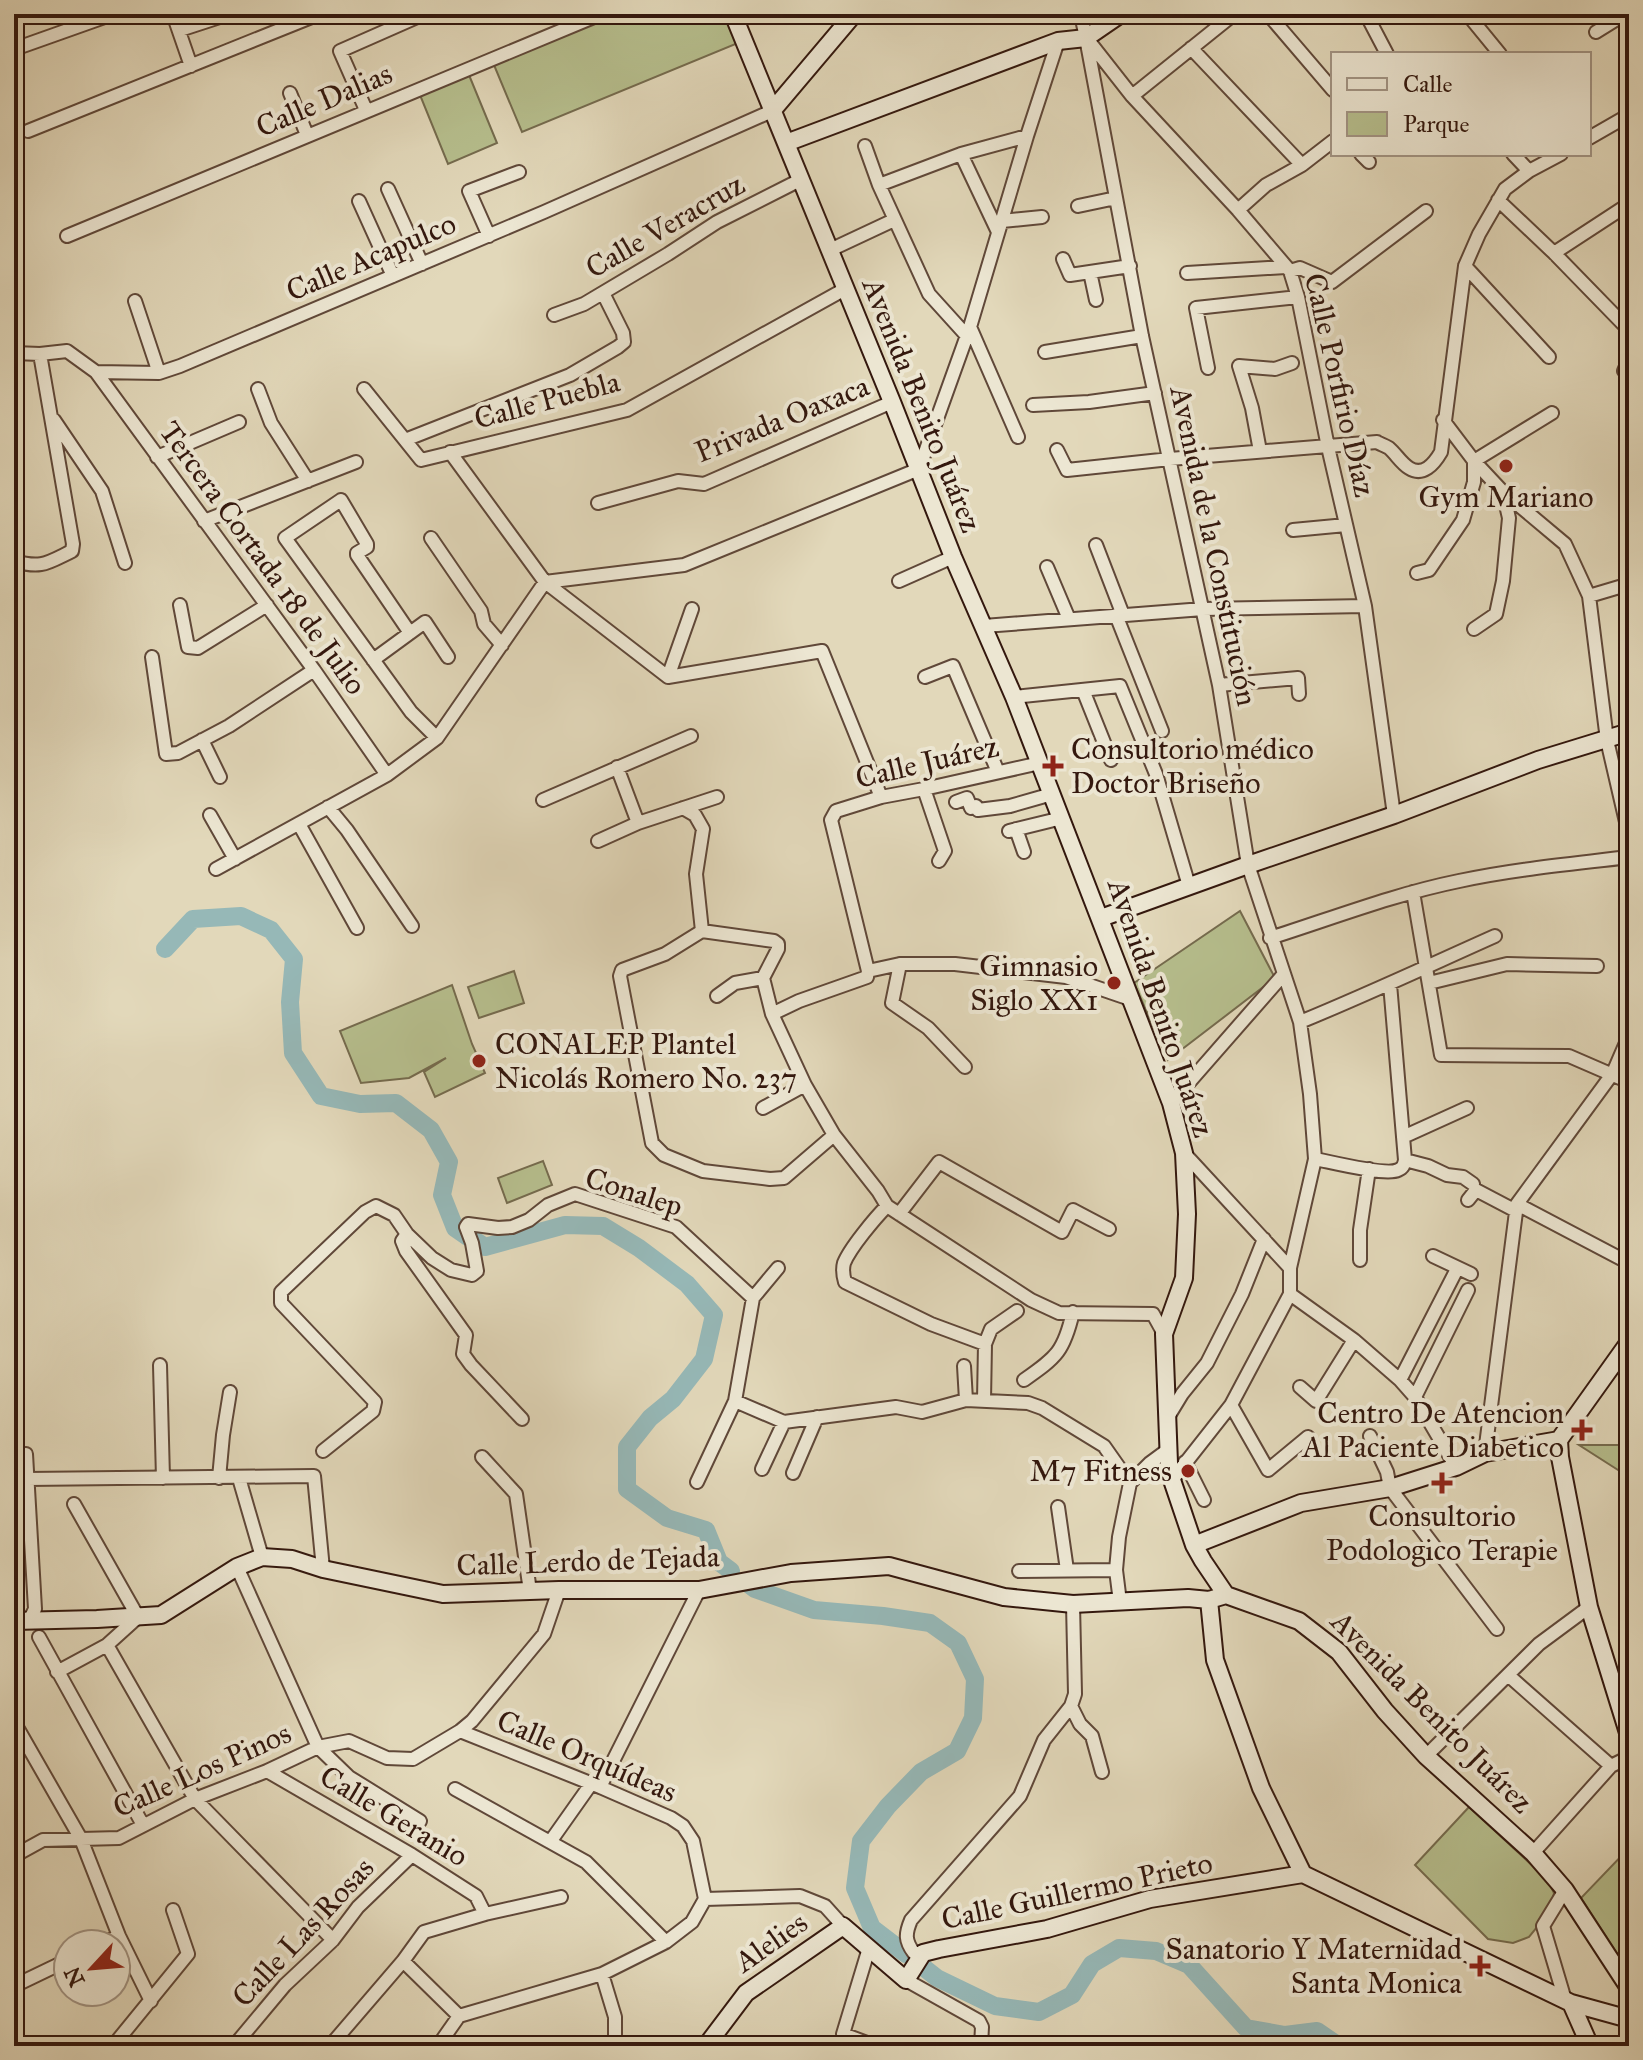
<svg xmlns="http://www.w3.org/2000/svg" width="1643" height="2060" font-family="'IM FELL Great Primer',serif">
  <rect width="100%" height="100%" fill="#e2d8ba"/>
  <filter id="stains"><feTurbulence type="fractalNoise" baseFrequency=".0025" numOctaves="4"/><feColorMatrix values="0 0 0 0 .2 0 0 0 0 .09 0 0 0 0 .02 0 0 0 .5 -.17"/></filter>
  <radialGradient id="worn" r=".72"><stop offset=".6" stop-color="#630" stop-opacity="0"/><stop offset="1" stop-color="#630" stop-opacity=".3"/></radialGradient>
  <!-- green -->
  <path fill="#b6be8d" stroke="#756b4e" stroke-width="2" d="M616 14H726L738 43 522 132 494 65Z
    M469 75 497 143 448 164 420 95Z
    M1240 911 1275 978 1168 1060 1134 983Z
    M514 971 524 1003 479 1018 468 987Z
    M452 985 472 1044 485 1073 435 1097 424 1072 446 1058 409 1078 361 1083 340 1031Z
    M543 1161 552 1185 507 1203 498 1178Z
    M1579 1445H1629V1477Z
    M1469 1807 1547 1879 1554 1893 1551 1910 1529 1937 1513 1943 1488 1939 1415 1865Z
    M1629 1848V1972L1581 1898Z"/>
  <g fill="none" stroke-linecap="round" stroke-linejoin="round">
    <!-- river -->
    <path stroke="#96b8b7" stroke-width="18" d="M165 949 193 919 241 916 271 930 294 959 290 1002 293 1053 321 1096 360 1104 396 1103 431 1130 449 1162 442 1195 455 1228 468 1237
      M473 1239 485 1247 565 1225 603 1226 639 1248 687 1284 714 1315 704 1359 673 1399 650 1418 627 1447V1489L667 1518 706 1530 719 1562 731 1571
      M747 1583 755 1589 814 1610 883 1616 930 1623 958 1643 975 1679 973 1718 957 1751 921 1772 888 1806 861 1841 855 1888 872 1928 906 1954
      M918 1963 937 1978 995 2006 1039 2012 1072 1995 1092 1964 1119 1948 1156 1951 1189 1965 1246 2028 1285 2035 1317 2031 1339 2046"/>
    <!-- street casing -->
    <g stroke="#604839" stroke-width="16">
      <path id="street" d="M173 14 191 66
        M1078 14 1082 19 1086 38 1142 336 1219 685 1248 865 1300 1022 1310 1094 1315 1159 1290 1268V1294L1231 1405 1172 1480
        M1268 14 1333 90
        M1366 14 1387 54
        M1473 21 1500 54
        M180 30 229 14
        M1596 32 1625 14
        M1088 40 1132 96 1238 210 1290 271 1298 297 1328 447 1365 606 1394 815
        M20 47 113 14
        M1191 48 1302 165
        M290 93 307 135
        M1132 96 1234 14
        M366 110 340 51 424 14
        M28 131 319 14
        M1589 138 1629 115
        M865 146 879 185 929 294 967 336
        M961 154 998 232
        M1361 154 1369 162
        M1513 154 1529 171
        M879 185 961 154 1027 136
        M388 189 422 264
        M1498 200 1554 253 1629 330
        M359 201 393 276
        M1078 206 1116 198
        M1238 210 1266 185 1302 165 1333 141
        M1002 221 1042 217
        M67 236 601 14
        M489 236 469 191 519 172
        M830 250 894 220
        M1554 253 1629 204
        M1063 259 1070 275 1130 266
        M1465 266 1549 357
        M1290 271 1300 268 1332 282 1426 211
        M1090 272 1096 300
        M1187 273 1286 267
        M135 301 159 373
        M554 315 584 304 668 254 717 222 800 180
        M970 327 1018 437
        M1045 352 1142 336
        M14 353 40 354 67 351 96 372 159 373 180 366 544 212 772 111
        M1208 368 1196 308 1298 297
        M1624 371 1629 359
        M96 372 314 670 387 775
        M258 389 271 423 308 481
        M364 389 421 460 627 410 845 289
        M1033 405 1089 402 1155 393
        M54 420 102 491 125 563
        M1443 420 1474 461 1503 492 1565 544 1589 596 1607 740 1629 835
        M405 440 570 375 618 347 624 342 623 333 603 293
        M1057 450 1067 470 1170 459 1377 442C1378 443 1388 447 1389 448 1396 454 1401 463 1409 468 1423 477 1434 464 1441 452L1465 266 1479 234 1505 189 1529 171 1561 154
        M1260 451 1252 408 1239 366 1275 369 1292 363
        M450 452 545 582 668 677 822 651 881 797
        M157 457 239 422
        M598 503 678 481 704 484 892 402
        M204 521 356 462
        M1293 530 1346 525
        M431 538 481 611 484 624 502 645
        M1096 545 1123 615
        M14 561C42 569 47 563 72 551L73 544 40 354
        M1047 567 1069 619
        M1417 573 1429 570 1463 520 1474 482V461L1552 413
        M899 581 953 557
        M1626 585 1629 603
        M1589 596 1626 585 1629 581
        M180 605 188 647 198 648 267 605
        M1116 615 1162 731
        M984 626 1203 609 1365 606
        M1474 629 1496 614 1503 581 1509 518 1503 492
        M410 633 357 555V553L367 547V544L341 500 285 538 411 712 437 738
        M152 657 166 754 178 753 229 726 314 670
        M373 660 425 622 448 657
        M668 677 692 609
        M925 677 953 666 998 772
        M1219 685 1298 678 1299 694
        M1083 690 1111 760
        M1014 697 1120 686 1156 774 1189 886
        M202 740 220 777
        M617 767 638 823
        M924 789 945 851 939 861
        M543 800 691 736
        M956 802 967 798 971 808 976 806 978 810 1010 806 1052 794
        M328 807 347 830 412 926
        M683 808 695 815 703 829 696 874 702 931
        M210 815 235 859
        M299 824 357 928
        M1016 829 1024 852
        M1009 831 1062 818
        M598 841 638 823 717 797
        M216 869 387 775 437 738 545 582 684 565 919 469 970 327 1027 136 1058 41
        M1413 892 1441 1055 1569 1056 1629 1082
        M1270 938C1333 918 1395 894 1459 881 1515 869 1572 864 1629 857
        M900 964 892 1003 928 1028 965 1067
        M868 971 831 820 836 811 881 797 924 789 1040 763
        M1429 983 1507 964 1597 966
        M717 996 735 983 763 978
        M772 1014 799 1001 867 977 868 971 900 964H955L1066 977 1133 1000
        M1300 1022C1366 995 1430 965 1495 936
        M1171 1103 1283 975
        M763 1108 805 1085
        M834 1135 784 1178 770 1179 703 1171 664 1155 652 1143 620 976 622 970 665 954 702 931 774 941 778 944V949L763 978 772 1014 805 1085 834 1135 878 1191 887 1206 1031 1300 1059 1313 1153 1314 1164 1334
        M1403 1137 1467 1108
        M1184 1153 1290 1268
        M1315 1159C1331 1162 1386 1176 1398 1170 1403 1168 1404 1165 1405 1160L1390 984
        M1405 1160 1428 1166 1447 1175 1463 1177 1473 1184
        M1468 1200 1476 1190 1516 1211
        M1517 1204 1629 1263
        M887 1206C875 1218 850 1248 844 1263 842 1270 843 1275 845 1282L931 1324 985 1344
        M899 1214 939 1162 1062 1232 1073 1210 1109 1229
        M407 1234 402 1241 406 1251 466 1335 463 1354 471 1365 522 1419
        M1433 1256 1471 1274
        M1360 1260V1230L1369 1169
        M1290 1294 1354 1340 1400 1380 1415 1397 1456 1467
        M160 1365 163 1478
        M964 1366 966 1400
        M1024 1380C1057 1357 1064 1351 1073 1312
        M1400 1380 1457 1269
        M1300 1387 1316 1401 1354 1340
        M1415 1397 1468 1290
        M984 1400 985 1344 991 1329 1017 1311
        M735 1401 784 1422 896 1407 922 1412 966 1400 1028 1403 1042 1408 1104 1446 1130 1483
        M1231 1405 1268 1470 1308 1437
        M1168 1417 1182 1394 1207 1363 1242 1294 1264 1239
        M1370 1436 1387 1472 1390 1488 1497 1629
        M323 1451 373 1411 375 1402 281 1303V1292L365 1212 376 1206 394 1215 407 1234 432 1258 451 1270 472 1275 477 1271 472 1243 466 1227 468 1224 498 1228 512 1227 529 1220 548 1205 575 1194 676 1227 753 1298
        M1485 1453 1517 1204 1613 1073 1629 1036
        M26 1454 35 1609 29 1621
        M482 1457 516 1494 530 1591
        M1185 1462 1204 1500
        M762 1469 784 1422
        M793 1473 817 1417
        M219 1478 223 1435 230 1392
        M239 1478 262 1557
        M27 1479 314 1476 323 1569
        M697 1482 735 1401 753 1298 778 1268
        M1058 1507 1067 1570
        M237 1567 318 1747 349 1777 420 1821
        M1019 1571 1116 1570
        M1120 1602 1116 1570 1119 1537 1130 1483 1150 1463 1169 1449
        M39 1637 143 1825
        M107 1645 195 1799 333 1940
        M57 1672 107 1645 138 1617 74 1504
        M1508 1675 1611 1766
        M1071 1706 1080 1724 1092 1736 1102 1772
        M14 1722 81 1839 119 1936 151 2001
        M1426 1756 1539 1644 1589 1607
        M267 1771 412 1855 476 1896 485 1914
        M600 1787 699 1590
        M455 1789 586 1862 666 1942
        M550 1842 591 1784
        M1533 1853 1611 1766 1629 1757
        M14 1856 43 1840 119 1838 195 1799 267 1771 318 1747 349 1741 387 1758 413 1759 460 1731 472 1721 544 1634 559 1590
        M1565 1890 1543 1926 1565 2000
        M705 1899 800 1896 825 1906 843 1926
        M102 1944 119 1936
        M869 1948 843 2034 875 2046
        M923 1953H914C905 1941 905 1934 911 1920L1020 1796 1044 1740 1071 1706 1075 1694 1073 1604
        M403 1961 459 2016
        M602 1974 615 2017V2046
        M906 1980 979 2021 982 2027 981 2046
        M14 1986 68 1960
        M113 2046 188 1954 173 1910
        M234 2046 285 1985 333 1940 358 1907 412 1855
        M330 2046 403 1961 424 1932 485 1914 561 1897
        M438 2046 459 2016 602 1974 666 1942 692 1922 705 1899 693 1841 683 1826 671 1818 600 1787 460 1731"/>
    </g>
    <!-- secondary casing -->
    <g stroke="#34180e" stroke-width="20">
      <path id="secondary" d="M733 14 892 402 953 557 1014 697 1171 1103 1184 1153 1187 1214 1184 1278 1164 1334 1169 1463 1172 1480 1194 1545 1203 1561 1226 1595 1299 1621 1339 1652 1385 1711 1426 1756 1533 1853 1565 1890 1629 1988
        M772 111 854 14
        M786 143 1058 41 1086 38 1121 14
        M1101 918 1248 865 1394 815 1538 760 1629 732
        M1629 1342 1559 1440 1560 1457 1589 1607 1629 1736
        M1194 1545 1301 1503 1390 1488 1456 1467 1485 1453 1559 1440
        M1209 1600 1215 1660 1261 1788 1303 1874
        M14 1621 97 1619 161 1615 237 1567 262 1557 292 1559 323 1569 443 1594 559 1590H699L791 1573 889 1566 1004 1597 1073 1604 1188 1598 1209 1600 1226 1595
        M1571 2003 1590 2046
        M706 2046 746 1993 843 1926 906 1980 923 1953 939 1949 1047 1929 1150 1899 1303 1874 1571 2003 1629 2019"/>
    </g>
    <!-- street -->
    <use href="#street" stroke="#ece6d2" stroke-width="12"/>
    <!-- secondary -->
    <use href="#secondary" stroke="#ece6d2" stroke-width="16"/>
  </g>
  <!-- markers -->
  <g fill="#8f2418" stroke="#ece6d2" stroke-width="3">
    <circle cx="1506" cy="466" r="8"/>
    <path d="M1049 754h8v8h8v8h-8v8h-8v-8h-8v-8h8z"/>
    <circle cx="1114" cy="983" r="8"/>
    <circle cx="479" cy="1061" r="8"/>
    <path d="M1578 1418h8v8h8v8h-8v8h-8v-8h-8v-8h8z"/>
    <circle cx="1188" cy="1471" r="8"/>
    <path d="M1438 1471h8v8h8v8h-8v8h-8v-8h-8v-8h8z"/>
    <path d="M1476 1954h8v8h8v8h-8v8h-8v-8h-8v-8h8z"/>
  </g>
  <g text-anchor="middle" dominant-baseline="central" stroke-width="8" stroke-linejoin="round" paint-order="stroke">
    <!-- street labels -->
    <g font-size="30" fill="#34180e" stroke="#ece6d2">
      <text transform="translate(324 100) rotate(-23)">Calle Dalias</text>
      <text transform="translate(665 226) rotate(-30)">Calle Veracruz</text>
      <text transform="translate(371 257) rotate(-23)">Calle Acapulco</text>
      <text transform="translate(1340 385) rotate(77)">Calle Porfirio Díaz</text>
      <text transform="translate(547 400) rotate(-15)">Calle Puebla</text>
      <text transform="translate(922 405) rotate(68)">Avenida Benito Juárez</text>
      <text transform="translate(782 419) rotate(-22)">Privada Oaxaca</text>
      <text transform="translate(1214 546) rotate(78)">Avenida de la Constitución</text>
      <text transform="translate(263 558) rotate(54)">Tercera Cortada 18 de Julio</text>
      <text transform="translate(927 762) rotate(-13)">Calle Juárez</text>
      <text transform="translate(1161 1008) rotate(71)">Avenida Benito Juárez</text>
      <text transform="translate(634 1192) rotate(18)">Conalep</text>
      <text transform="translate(588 1561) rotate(-2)">Calle Lerdo de Tejada</text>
      <text transform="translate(1432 1712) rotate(45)">Avenida Benito Juárez</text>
      <text transform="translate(587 1756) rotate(23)">Calle Orquídeas</text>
      <text transform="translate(202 1770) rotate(-24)">Calle Los Pinos</text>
      <text transform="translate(394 1816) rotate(31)">Calle Geranio</text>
      <text transform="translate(1077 1891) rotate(-12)">Calle Guillermo Prieto</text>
      <text transform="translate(303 1932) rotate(-47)">Calle Las Rosas</text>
      <text transform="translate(771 1942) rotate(-35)">Alelies</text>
    </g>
    <!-- poi labels -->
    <g font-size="30" fill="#34180e" stroke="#ece6d2" text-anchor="end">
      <text x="1506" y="497" text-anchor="middle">Gym Mariano</text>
      <text x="1071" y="749" text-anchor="start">Consultorio médico<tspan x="1071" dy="34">Doctor Briseño</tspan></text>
      <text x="1098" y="966">Gimnasio<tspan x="1098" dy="34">Siglo XX1</tspan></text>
      <text x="495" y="1044" text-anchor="start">CONALEP Plantel<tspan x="495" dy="34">Nicolás Romero No. 237</tspan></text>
      <text x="1564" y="1413">Centro De Atencion<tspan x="1564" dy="34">Al Paciente Diabetico</tspan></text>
      <text x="1172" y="1471">M7 Fitness</text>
      <text x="1442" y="1516" text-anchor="middle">Consultorio<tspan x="1442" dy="34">Podologico Terapie</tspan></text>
      <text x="1462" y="1949">Sanatorio Y Maternidad<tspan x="1462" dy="34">Santa Monica</tspan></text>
    </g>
  </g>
  <!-- margin -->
  <rect width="1643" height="2060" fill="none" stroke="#e2d8ba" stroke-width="48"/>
  <rect x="16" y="16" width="1611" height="2028" fill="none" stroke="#34180e" stroke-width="4"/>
  <rect x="24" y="24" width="1595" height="2012" fill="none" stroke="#34180e" stroke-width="2"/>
  <!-- legend -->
  <rect x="1331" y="52" width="260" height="104" fill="#ece6d2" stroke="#a29484" stroke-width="2"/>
  <rect x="1347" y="78" width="40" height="12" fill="#ece6d2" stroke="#a29484" stroke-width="2"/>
  <text x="1403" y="92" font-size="24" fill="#34180e">Calle</text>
  <rect x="1347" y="112" width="40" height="24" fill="#b6be8d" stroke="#a29484" stroke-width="2"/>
  <text x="1403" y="132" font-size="24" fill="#34180e">Parque</text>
  <!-- north arrow -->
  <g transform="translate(92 1968) rotate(244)"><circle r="38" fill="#ece6d2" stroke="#a29484" stroke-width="2"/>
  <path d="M0-6L14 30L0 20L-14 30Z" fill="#8f2418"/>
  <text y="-12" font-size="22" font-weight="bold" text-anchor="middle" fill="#34180e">N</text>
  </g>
  <rect width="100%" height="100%" filter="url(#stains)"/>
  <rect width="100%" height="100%" fill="url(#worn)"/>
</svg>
